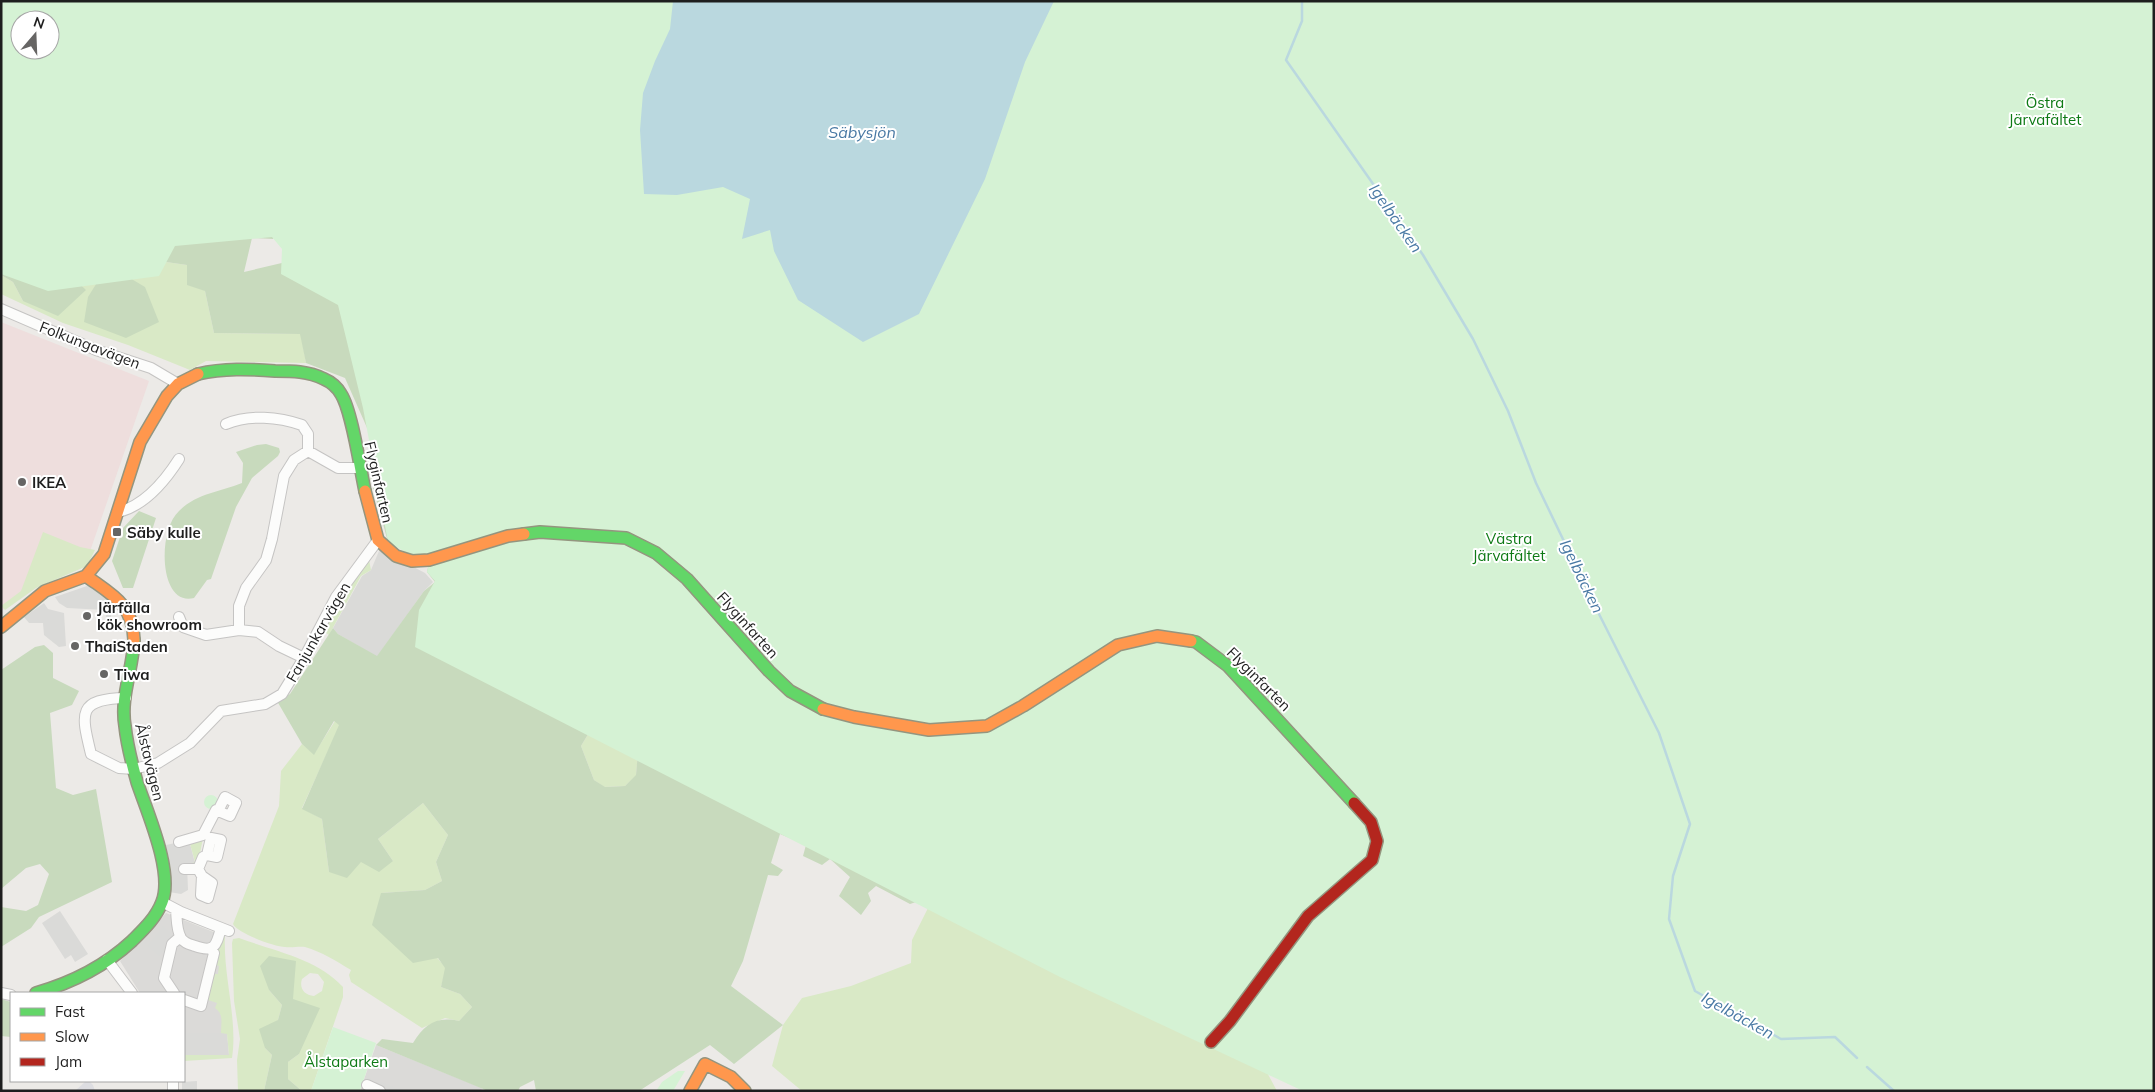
<svg xmlns="http://www.w3.org/2000/svg" width="2155" height="1092" font-family="Mulish,sans-serif">
  <rect width="100%" height="100%" fill="#eceae7"/>
  <!-- residential -->
  <path fill="#dbdad8" d="M166 913 221 935 227 1033H184V993H140L120 961Z
    M376 1045 482 1088 481 1091H360Z"/>
  <!-- commercial -->
  <path fill="#eededd" d="M1 322 149 381 88 557 32 589 1 611Z"/>
  <!-- religious -->
  <path fill="#dadad8" d="M379 551 387 553 425 573 433 582 424 591 377 657 338 634 333 628 362 576 371 570Z
    M87 586 100 592 111 600V630H106V610L67 608 59 603 55 597Z
    M44 603 48 609 64 613 66 646 59 647 44 635 43 623H29L24 617Z
    M189 840 195 863 187 865 188 890 181 894 169 892 171 869 166 845Z
    M60 911 88 954 75 962 71 955 65 959 42 923Z
    M163 926 175 936 159 956 147 946Z
    M184 1033H227L229 1055H184Z
    M367 1078 372 1079 406 1091H364Z
    M197 1081V1091H182V1082Z"/>
  <!-- grass -->
  <path fill="#d9e9c6" fill-rule="evenodd" d="M1 1 74 18 104 253 187 265 205 291 214 333 301 334 306 363 206 361 190 370 128 345 63 323 1 294V275L13 282 23 301 64 269ZM20 20H50V50H20Z
    M43 532 80 547 95 550 87 566 36 588 5 610 1 606 21 591Z
    M369 560 371 570 361 576 329 635 323 631 361 569Z
    M335 721 340 725 302 808 322 819 329 872 361 862 393 861 378 839 423 803 448 835 436 862 442 881 425 890 381 893 446 968 441 987 460 994 472 1007 459 1021 445 1018 422 1028 351 982 349 975 351 970C336 961 322 952 305 947 299 946 292 948 285 947 275 947 237 933 233 924L279 806 281 771 302 744 314 754Z
    M596 721 639 740 636 776 625 786 604 787 594 780 581 746Z
    M203 838 200 853 204 854 198 867 187 865 195 862 189 840Z
    M934 896 1224 992 1277 1091H802L772 1066 783 1025 802 998 851 986 911 963 912 940Z
    M221 935 225 936C223 976 238 1020 232 1058L184 1061V1055H229L227 1034 221 1033C221 1023 224 1014 215 1008L217 1003 205 999 208 987H211L214 974H218L219 966 213 964C215 954 220 946 221 935Z
    M239 938C274 951 318 959 343 987V997L311 1091H302L288 1079V1062L299 1054 293 999 269 990 282 1005 278 1020 265 1048 272 1055 264 1091H238L237 1060 240 1039 234 1001 232 943 233 939ZM310 973 318 974 324 982 322 991 314 996C304 995 299 988 302 979Z"/>
  <!-- forest -->
  <path fill="#c8dabd" fill-rule="evenodd" d="M351 1 303 163 273 239 252 238 244 272 286 262 327 269 934 896 910 904 876 886 868 893 871 901 861 915 839 896 850 877 830 859 822 865 803 856 806 845 780 834 771 863 783 870 778 876 768 875 743 961 731 986 783 1025 734 1064 710 1045 639 1091H536L534 1080 520 1087 518 1091H488L376 1045 382 1039 413 1043C425 1024 436 1016 459 1021L472 1007 460 994 441 987 445 968 438 958 413 963 372 925 381 893 425 890 442 881 436 862 448 835 423 803 378 839 393 861 379 872 361 862 347 878 329 872 322 819 302 809 339 725 334 721 314 755 302 744 277 701 290 694 333 628 338 634 377 656 424 591 435 582 427 572 429 563 388 542 367 466 377 470 368 430 345 378 306 363 300 334 214 333 205 291 187 285V265L104 253ZM596 721 639 740 636 775 625 786 605 787 594 780 581 746Z
    M1 246 64 269 86 290 58 316 23 301 13 282 1 275Z
    M108 265 145 287 159 322 126 338 84 322 88 297Z
    M266 444 279 448 280 452 278 456 252 478 236 507 211 579 207 580 194 598C159 607 157 531 179 511 197 493 220 492 242 483L243 463 236 452 257 445Z
    M139 511 156 518 133 588H123L112 561 123 528Z
    M44 645 53 653V678L79 691 72 705 50 713 56 788 73 795 96 789 112 882 39 917 31 928 1 947V907L26 911 38 905 49 874 40 864 26 868 1 889V670L35 647Z
    M269 956 296 961 293 999 320 1008 299 1054 288 1062V1079L302 1091H264L272 1055 265 1048 259 1029 278 1020 282 1005 269 990 260 966Z
    M1 999 11 1002V1037L1 1036Z"/>
  <!-- park -->
  <path fill="#d5f2d4" fill-rule="evenodd" d="M1 1H2154V1091H1303L1060 977 415 647 419 610 435 581 427 572 429 563 412 556 388 542 363 408 338 305 281 274 282 249 272 237 175 246 159 276 48 291 1 274ZM20 20H50V50H20Z
    M204 802a7 7 0 1 1 14 0a7 7 0 1 1-14 0Z
    M333 1027 376 1043 360 1091H311Z
    M678 1071H685L673 1091H656L662 1082Z"/>
  <!-- plaza -->
  <path fill="#dddde1" d="M86 1081H89L93 1085 95 1091H75Z"/>
  <!-- water -->
  <path fill="#bad8df" d="M673 1H1054L1025 62 985 179 919 314 863 342 798 300 774 251 770 230 742 239 750 199 723 187 677 195 644 194 640 130 643 93 655 61 670 29Z"/>
  <g fill="none" stroke-linecap="round" stroke-linejoin="round">
    <!-- stream -->
    <path stroke="#bad8df" stroke-width="2.5" d="M1302 1V21L1286 60 1423 255 1473 339 1508 411 1536 483 1598 612 1659 733 1690 824 1673 876 1669 919 1695 991 1781 1039 1835 1037 1857 1058
      M1867 1067 1894 1091"/>
    <!-- street casing -->
    <g stroke="#c5c4c3" stroke-width="12">
      <path id="street" d="M1 309 96 350 151 368 178 384
        M226 424C249 414 279 417 302 425L308 434V451
        M119 512C145 505 165 481 179 459
        M179 617 183 627 206 635 239 630 258 632 279 646 304 658
        M239 630V606L246 588 266 560 272 539 284 476 294 460 308 451 338 468H360
        M126 698C77 699 81 713 91 754L119 768 134 769 158 763 190 743 221 711 265 704 282 694 304 658 336 597 378 540
        M179 842 203 835 216 810 218 811 225 797 236 803 230 816 218 811
        M184 869H198L203 857 207 855 211 838 221 840 217 857 207 855
        M198 869 202 876 201 895 208 898 212 883 202 876
        M162 902 181 912 229 931
        M176 910C177 919 176 929 181 938 184 943 189 944 195 946 215 953 216 946 221 928
        M107 960 132 993
        M1 993 11 995
        M174 993 164 978 172 944 180 937
        M184 1000 201 1006 214 953 211 949
        M173 1081V1091
        M367 1085 380 1091"/>
    </g>
    <!-- fast casing -->
    <g stroke="#94957f" stroke-width="14">
      <path id="fast" d="M198 374C224 368 249 369 275 371 292 371 308 371 324 379 331 382 337 387 341 394 352 411 360 468 365 491
        M524 534 540 532 626 538 656 553 687 579 769 671 790 691 823 709
        M1191 641 1196 642 1228 666 1354 803
        M36 993C71 983 105 966 132 941 143 930 156 918 162 902 174 872 147 812 137 782 132 764 127 745 125 726 120 697 133 669 134 640"/>
    </g>
    <!-- slow casing -->
    <g stroke="#94957f" stroke-width="14">
      <path id="slow" d="M365 491 378 540 396 556 412 561 429 560 508 536 524 534
        M86 576C112 595 133 604 134 640
        M1 627 45 591 86 576 104 554 140 442 167 396 178 384 198 374
        M823 709 854 717 929 730 987 726 1023 706 1118 645 1157 636 1191 641
        M690 1091 705 1064 731 1077 745 1091"/>
    </g>
    <!-- jam casing -->
    <g stroke="#94957f" stroke-width="14">
      <path id="jam" d="M1211 1042 1230 1021 1308 916 1372 860 1377 841 1371 822 1354 803"/>
    </g>
    <!-- street -->
    <use href="#street" stroke="#fcfcfb" stroke-width="10"/>
    <!-- fast -->
    <use href="#fast" stroke="#63d668" stroke-width="11"/>
    <!-- slow -->
    <use href="#slow" stroke="#ff974d" stroke-width="11"/>
    <!-- jam -->
    <use href="#jam" stroke="#b3261e" stroke-width="11"/>
  </g>
  <!-- markers -->
  <g fill="#666564" stroke="#fff" stroke-width="2">
    <circle cx="22" cy="482" r="5"/>
    <rect x="112" y="527" width="10" height="10" rx="2.5"/>
    <circle cx="87" cy="616" r="5"/>
    <circle cx="75" cy="646" r="5"/>
    <circle cx="104" cy="674" r="5"/>
  </g>
  <g text-anchor="middle" dominant-baseline="central" stroke-width="4" stroke-linejoin="round" paint-order="stroke">
    <!-- park labels -->
    <g font-size="15" fill="#0e7a15" stroke="#fff">
      <text x="2045" y="102">Östra<tspan x="2045" dy="17">Järvafältet</tspan></text>
      <text x="1509" y="538">Västra<tspan x="1509" dy="17">Järvafältet</tspan></text>
      <text x="346" y="1061">Ålstaparken</text>
    </g>
    <!-- street labels -->
    <g font-size="15" fill="#1e1e1e" stroke="#fff">
      <text transform="translate(90 345) rotate(21)">Folkungavägen</text>
      <text transform="translate(379 482) rotate(77)">Flyginfarten</text>
      <text transform="translate(748 625) rotate(48)">Flyginfarten</text>
      <text transform="translate(318 632) rotate(-60)">Fanjunkarvägen</text>
      <text transform="translate(1259 679) rotate(45)">Flyginfarten</text>
      <text transform="translate(150 762) rotate(76)">Ålstavägen</text>
    </g>
    <!-- poi labels -->
    <g font-size="15" font-weight="bold" fill="#1e1e1e" stroke="#fff" text-anchor="start">
      <text x="32" y="482">IKEA</text>
      <text x="127" y="532">Säby kulle</text>
      <text x="97" y="607">Järfälla<tspan x="97" dy="17">kök showroom</tspan></text>
      <text x="85" y="646">ThaiStaden</text>
      <text x="114" y="674">Tiwa</text>
    </g>
    <!-- water labels -->
    <g font-size="16" font-style="italic" fill="#4979a4" stroke="#fff">
      <text x="862" y="132">Säbysjön</text>
      <text transform="translate(1396 218) rotate(55)">Igelbäcken</text>
      <text transform="translate(1582 576) rotate(64)">Igelbäcken</text>
      <text transform="translate(1738 1015) rotate(29)">Igelbäcken</text>
    </g>
  </g>
  <!-- border -->
  <rect width="2155" height="1092" fill="none" stroke="#1e1e1e" stroke-width="5"/>
  <!-- legend -->
  <rect x="10" y="992" width="175" height="90" fill="#ffffff" stroke="#a5a5a5"/>
  <rect x="20" y="1008" width="25" height="8" fill="#63d668" stroke="#a5a5a5"/>
  <text x="55" y="1017" font-size="15" fill="#1e1e1e">Fast</text>
  <rect x="20" y="1033" width="25" height="8" fill="#ff974d" stroke="#a5a5a5"/>
  <text x="55" y="1042" font-size="15" fill="#1e1e1e">Slow</text>
  <rect x="20" y="1058" width="25" height="8" fill="#b3261e" stroke="#a5a5a5"/>
  <text x="55" y="1067" font-size="15" fill="#1e1e1e">Jam</text>
  <!-- north arrow -->
  <g transform="translate(35 35) rotate(19)"><circle r="24" fill="#ffffff" stroke="#a5a5a5"/>
  <path d="M0-4L9 19L0 12L-9 19Z" fill="#666564"/>
  <text y="-8" font-size="14" font-weight="bold" text-anchor="middle" fill="#1e1e1e">N</text>
  </g>
</svg>
